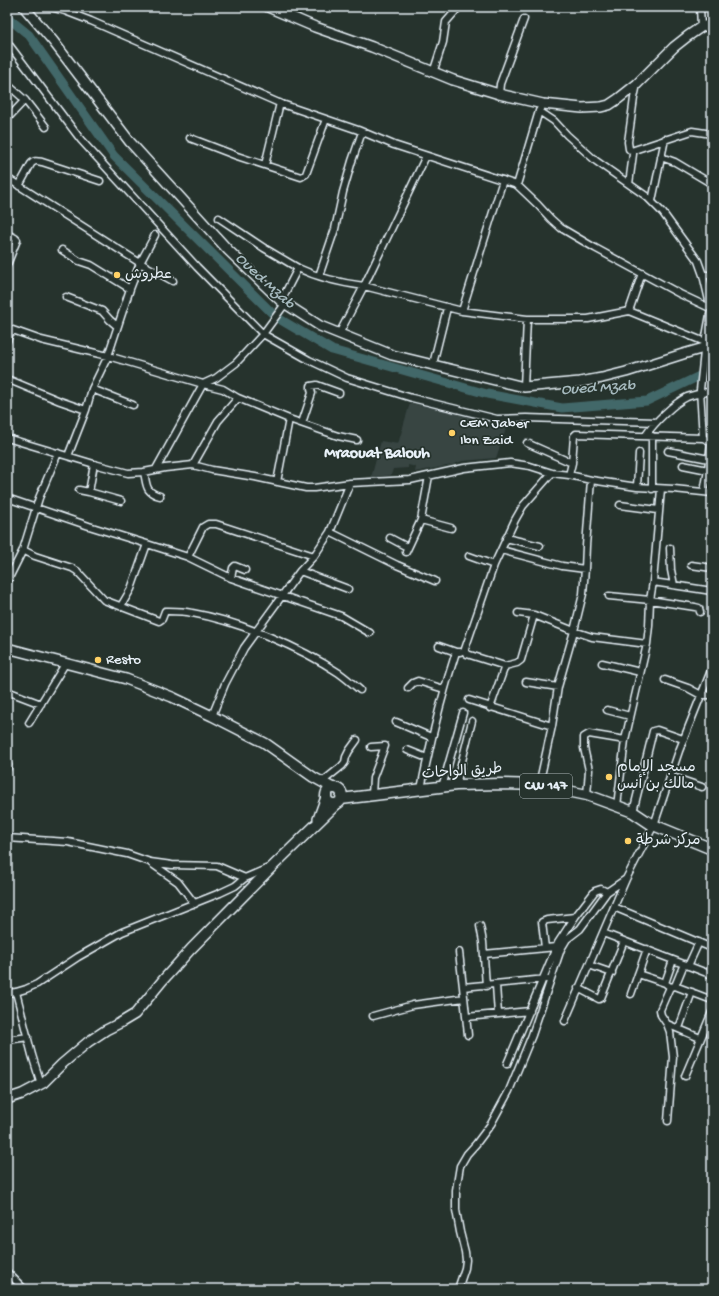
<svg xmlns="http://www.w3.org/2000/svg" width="719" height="1296" font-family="'Gochi Hand','Playpen Sans Arabic',sans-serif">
  <rect width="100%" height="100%" fill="#26332d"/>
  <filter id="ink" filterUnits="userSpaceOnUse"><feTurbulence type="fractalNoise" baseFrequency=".025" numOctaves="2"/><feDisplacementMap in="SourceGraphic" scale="8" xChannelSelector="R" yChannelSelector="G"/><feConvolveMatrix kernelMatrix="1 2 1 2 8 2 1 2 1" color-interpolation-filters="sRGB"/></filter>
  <g filter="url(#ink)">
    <!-- built -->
    <path fill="#374443" d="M410 403 471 415 507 426 496 458 462 461 452 465 415 472 416 467 408 465V468L393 469 391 475 371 478 381 441 398 444Z"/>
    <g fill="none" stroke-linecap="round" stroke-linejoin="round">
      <!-- river -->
      <path stroke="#436769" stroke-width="9" d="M7 17 29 35 114 156 276 317 332 350 487 394 562 408 647 401 712 370"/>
      <!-- street casing -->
      <g stroke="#e8f1f8" stroke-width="9">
        <path id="street" d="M50 7 65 11 91 21 279 103 358 130 394 145 517 185 538 205 551 219 561 228 595 248 680 294 712 309
          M700 7 701 27
          M7 42 81 140 197 267 263 334 309 360 347 378 412 398 497 419 526 418 656 422
          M433 73 443 42 446 22 459 7
          M7 84 25 100 46 127
          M499 94 500 84 524 19
          M539 111 554 121 567 135 596 161 646 196 663 213 698 261 703 275 711 309 705 342 700 390 703 438 712 442
          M7 119 25 100
          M190 138 237 156 301 177 306 174 326 119
          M631 151 692 131 712 134
          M661 157 675 162 712 184
          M265 165 280 103
          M7 178 140 263 173 281
          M629 184 633 154V152L629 149 628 142 634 98 637 84
          M517 185 539 111 541 108
          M19 186 31 164C34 160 37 161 42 162L100 181
          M652 201 665 139
          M219 218 264 248 298 268
          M7 234 15 238 17 240 7 265
          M62 250 79 261 91 265 130 289
          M703 275H712
          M319 276 335 229 343 192 352 161 362 132
          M66 297 102 311 110 320 117 326
          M281 301 298 268C319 278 341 283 364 286L426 156
          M462 311 503 180
          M629 311 642 273
          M7 328 41 340 108 356 203 384 223 389 238 398 289 419 338 436 357 440
          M339 334 364 286 462 311 527 319H588L629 311 705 342
          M7 341 11 330
          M433 364 447 308
          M7 379 60 401 86 410
          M524 387 527 319
          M92 389 133 405
          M302 423 312 393 311 389V386L317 385 339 393
          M646 435C654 423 674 403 687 397 695 394 704 393 712 391
          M7 438 94 464 128 473 144 472 165 468 193 465 212 470 255 477 306 488H314L350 483
          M527 443 572 463
          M668 451 709 459
          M68 456 86 410 92 389 108 356 130 289 140 263 155 235
          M94 464 89 492 121 501
          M193 465 218 421 238 398
          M683 465 708 470
          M156 469 203 384 216 378 236 363 263 334 285 304
          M144 472C147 486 145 492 160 496
          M569 475 572 463 574 436 576 434 703 438
          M591 480 637 487 674 489 712 493
          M277 482 289 419
          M637 487 639 453
          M652 489V436
          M79 490 89 492
          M704 492 708 470 711 442
          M7 498 89 526 147 544 188 557 231 578 341 616 370 633
          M620 505 658 510
          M421 520 451 528
          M330 532 397 565 435 581
          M390 538 407 547
          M506 538 540 546
          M670 548 671 570 674 585
          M23 550 35 556 72 568 77 571 104 600 159 621 162 619 165 611H168C176 611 184 611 192 613 238 621 300 647 339 673 346 678 353 684 360 690
          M501 550 562 566 585 569
          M406 552 421 520 429 476
          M469 556 494 565
          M188 557 203 527 208 524H216L314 556
          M691 565 712 568
          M300 571 348 589
          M231 578 233 568 235 566 245 570
          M7 582 23 550 39 498 58 453
          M653 582 712 591
          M609 596 650 600 695 607 699 608 700 612
          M121 606 131 589 147 544
          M518 613 534 615 574 631 592 637 647 644
          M439 646 456 652H460
          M602 663 640 672
          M505 666 467 654 465 652V649L494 565 515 520 523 506 552 473
          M665 680 688 688 701 695H712
          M526 682 558 687
          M408 688 413 683 418 681 444 689
          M7 691 41 704
          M469 700 552 726
          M490 708 505 666 517 663 521 660 534 615
          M607 710 630 716
          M212 716 225 684 244 648 300 571 314 556 330 532 350 483 410 480 464 468 510 463 530 466 552 473 569 475 591 480 586 546 585 569 583 594 574 631 558 687 552 726 539 785
          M396 722 431 737
          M29 723 65 664
          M371 747 385 746 373 778 372 795
          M407 750 427 758
          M7 765H8L7 769
          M670 776 702 787
          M322 782 342 766 345 762 346 757 349 751 357 740
          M456 785 472 721
          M442 787 463 713
          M421 789C430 743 441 698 456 652
          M587 795 589 770 584 748V737L589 734 625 740
          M617 806 625 740 647 644 649 626 650 600 653 582 661 489
          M633 812 653 731 657 730 683 739
          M7 838 68 842 127 854 150 862 172 865 217 866 245 878 271 867
          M151 863 178 882 195 904
          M614 907 712 948
          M480 926 483 942 486 986
          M603 933 712 975
          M545 948 542 922 547 920 575 917
          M459 952 463 987 468 1035
          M484 954 556 947
          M589 965 612 973
          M688 966 699 942
          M638 974 665 983 670 987 675 986 712 1000
          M665 983 673 960
          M496 985 498 1014
          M675 986 684 964
          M463 987 546 979
          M578 988 599 999 601 998 624 941
          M16 992 32 1055 41 1084
          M7 993 16 992 26 989 37 984 78 957 122 932 220 893 235 886 245 878
          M631 994 647 949
          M373 1016 413 1005 464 998
          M466 1017 530 1011
          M565 1021 626 879 654 825 679 751 712 668
          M667 1024 700 1038
          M679 1028 692 992
          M7 1040 28 1037
          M507 1064 558 943 575 917 595 891 601 889 607 892
          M685 1076 712 1012
          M668 1121 673 1057 670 1032 667 1024 661 1015 660 1010 670 987
          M7 1272 24 1289
          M458 1289 465 1268 466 1260 465 1252 460 1232 456 1210V1190L460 1166 467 1154 476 1144 491 1124 509 1091 532 1035 561 949 567 939 580 929 607 892 626 879"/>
      </g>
      <!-- secondary casing -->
      <g stroke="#e8f1f8" stroke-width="12">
        <path id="secondary" d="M24 7 53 41 130 142 228 250 281 301 320 326 392 355 524 387 580 382 602 378 626 372 683 354 704 348 712 347
          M268 7 315 27 372 47 453 80 499 94 543 104 582 108 601 107 609 105 618 99 637 84 674 47 688 36 701 27 712 24
          M7 648 126 679 172 697 212 716 265 743 313 777 333 788
          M318 819 326 797
          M7 1099 22 1094 43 1083 62 1064 88 1042 106 1030 120 1023 135 1014 163 980 191 949 272 867 338 803"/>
      </g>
      <!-- primary casing -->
      <g stroke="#e8f1f8" stroke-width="13">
        <path id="primary" d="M326 796a8 8 0 1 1 16 0a8 8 0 1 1-16 0Z
          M341 799 456 785 501 784 539 785 587 795 617 806 633 812 651 824 712 849"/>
      </g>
      <!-- street -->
      <use href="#street" stroke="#26332d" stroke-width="6"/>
      <!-- secondary -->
      <use href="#secondary" stroke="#26332d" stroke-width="9"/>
      <!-- primary -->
      <use href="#primary" stroke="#26332d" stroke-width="10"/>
    </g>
  </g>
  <!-- markers -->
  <g fill="#ffd166" stroke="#26332d" stroke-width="1.5">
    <circle cx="117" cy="275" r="4"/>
    <circle cx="452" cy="433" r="4"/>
    <circle cx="98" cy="660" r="4"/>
    <circle cx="609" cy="777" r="4"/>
    <circle cx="628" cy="841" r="4"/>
  </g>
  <g text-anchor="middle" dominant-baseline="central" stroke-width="3.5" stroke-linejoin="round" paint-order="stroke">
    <!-- shield labels -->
    <rect fill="#26332d" stroke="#aeb8bb" stroke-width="1" x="520" y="774" width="52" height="24" rx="3"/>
    <g font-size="14" font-weight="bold" fill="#e8f1f8">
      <text x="546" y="786">CW 147</text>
    </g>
    <!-- poi labels -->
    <g font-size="15" fill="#e8f1f8" stroke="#26332d" text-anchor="start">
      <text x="125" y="275">عطروش</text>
      <text x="460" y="424">CEM Jaber<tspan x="460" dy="17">Ibn Zaid</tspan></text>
      <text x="106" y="660">Resto</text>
      <text x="617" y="768">مسجد الإمام<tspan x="617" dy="17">مالك بن أنس</tspan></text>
      <text x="636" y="841">مركز شرطة</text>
    </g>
    <!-- street labels -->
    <g font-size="15" fill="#e8f1f8" stroke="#26332d">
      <text transform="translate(462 772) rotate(-4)">طريق الواحات</text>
    </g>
    <!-- water labels -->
    <g font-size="16" font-style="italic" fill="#a6babf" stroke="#26332d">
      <text transform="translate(264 282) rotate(43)">Oued Mzab</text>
      <text transform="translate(598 389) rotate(-3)">Oued Mzab</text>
    </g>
    <!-- neighbourhood labels -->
    <g font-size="16" font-weight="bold" fill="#e8f1f8" stroke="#26332d">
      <text x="377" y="454">Mraouat Balouh</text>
    </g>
  </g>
  <!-- margin -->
  <rect width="719" height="1296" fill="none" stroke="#26332d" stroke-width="24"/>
  <rect x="12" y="12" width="695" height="1272" fill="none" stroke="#e8f1f8" stroke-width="1.5" filter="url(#ink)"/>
</svg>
